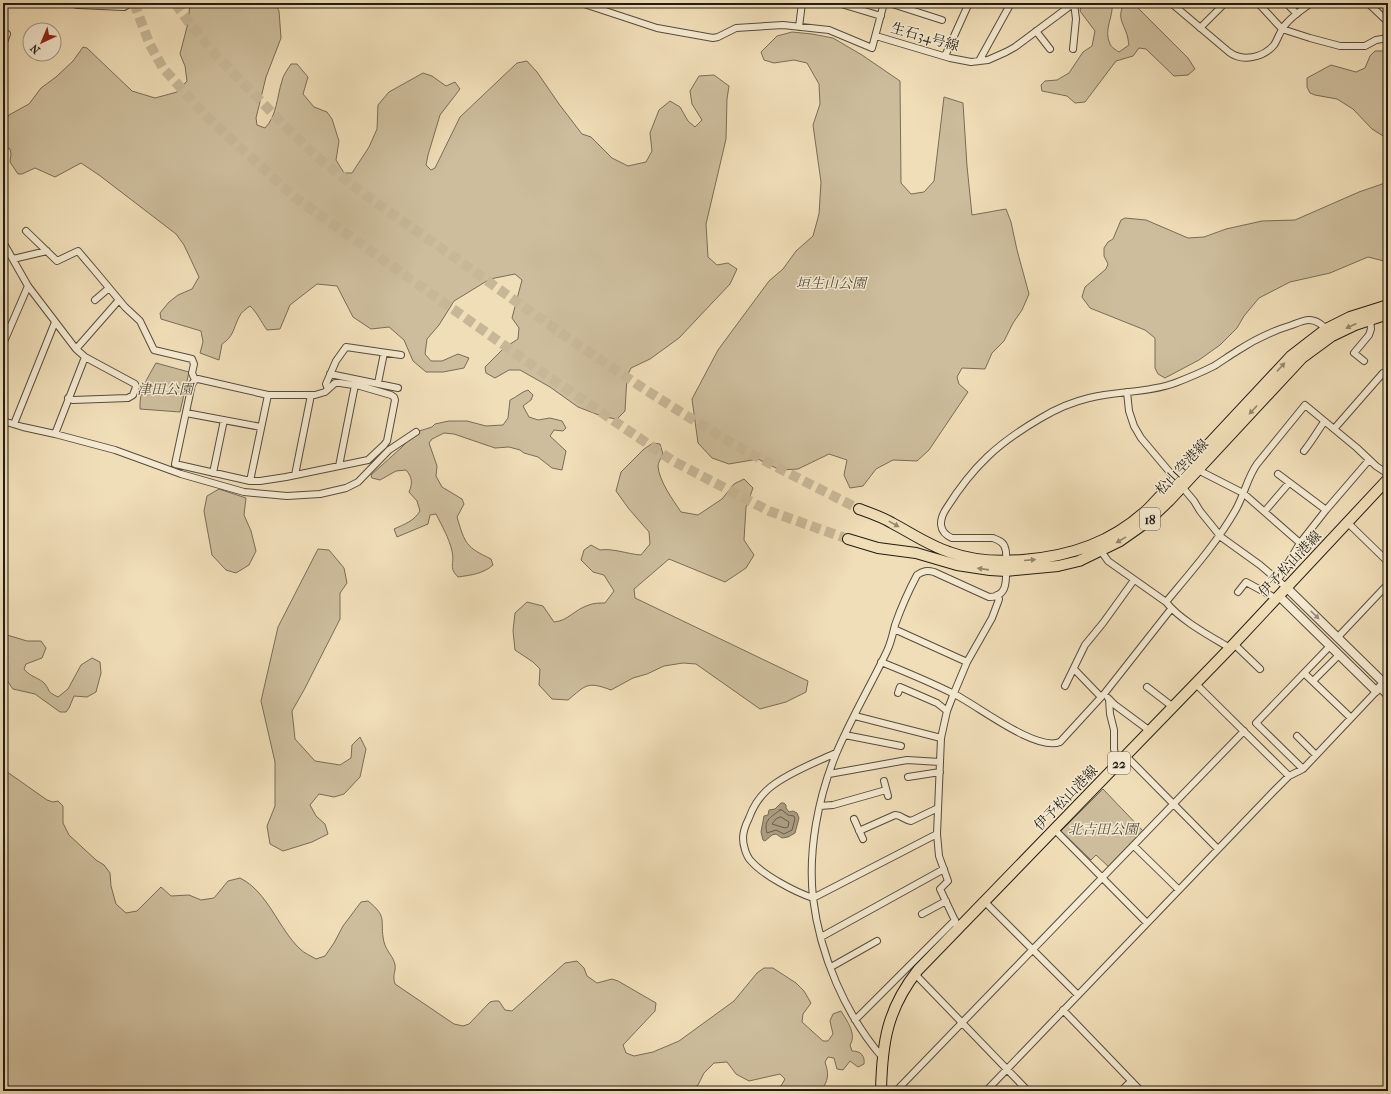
<svg xmlns="http://www.w3.org/2000/svg" width="1391" height="1094" font-family="'IM FELL French Canon','Noto Serif JP',serif">
  <rect width="100%" height="100%" fill="#f0deb8"/>
  <filter id="stains"><feTurbulence type="fractalNoise" baseFrequency=".005" numOctaves="4"/><feColorMatrix values="0 0 0 0 .2 0 0 0 0 .09 0 0 0 0 .02 0 0 0 .5 -.17"/></filter>
  <radialGradient id="worn" r=".72"><stop offset=".6" stop-color="#630" stop-opacity="0"/><stop offset="1" stop-color="#630" stop-opacity=".3"/></radialGradient>
  <!-- green -->
  <path fill="#cdbd9c" stroke="#786c58" d="M190 3H275L279 11 281 38 266 77 256 118 257 125 265 128C277 116 277 96 282 81 283 75 288 69 291 64H297L308 77 303 94 314 107 327 112 332 119 339 141 336 160 344 173H352L369 147 377 129 378 105 389 92 423 73 432 76 446 86 455 82 460 89 440 115 428 155 426 165 431 170 435 168 460 117 517 63 527 61 537 72 559 104 582 134 591 137 612 158 628 166 646 162 652 151 650 133 659 110 670 101 680 107 688 121 695 127 702 120 692 104 690 91 699 76 714 75 729 86 727 99 726 139 706 224 708 257 717 265 728 263 737 269 730 284 679 338 650 359 631 368 627 376 625 411 617 419 604 417 578 407 550 387 520 370H509L495 378 486 373 485 367 504 348 518 339 519 328 512 318 522 280 515 274 490 279 454 301 439 325 427 339 425 354 431 361H442L458 354 469 358 464 368 443 372H426L413 361 404 340 389 327 371 329 353 317 337 286 317 284 290 305 280 329 267 330C261 322 257 312 250 306 246 309 241 312 239 317 233 329 234 336 222 344L219 360 200 353 203 342 201 331 161 319 160 313 169 302 178 295 192 289 199 277 184 245 176 234 99 175 81 163 55 177 35 168 22 174H18L10 162 11 154 10 149 3 146V122L9 115 29 104 41 88 56 77 73 61 83 47 87 48 132 91 155 98 177 92 187 81 185 66 180 54 188 23Z
    M1085 3H1112C1114 16 1103 30 1110 44 1111 47 1116 50 1119 52L1129 45C1128 41 1128 36 1126 32 1121 19 1118 17 1124 3H1126L1135 5 1188 58 1195 69 1188 75 1174 76 1146 49 1139 48 1133 56 1116 61 1085 102 1075 103 1067 96 1042 91 1041 85 1045 81 1057 80 1069 73 1083 52 1092 46 1095 31 1080 11 1081 6Z
    M792 32 812 34 833 38 862 55 900 81 901 183 911 194 924 192 934 181 944 97 963 103 967 166 972 215 1006 209 1011 222 1017 250 1029 294 1022 310 1013 323 1004 341 992 353 985 369 962 368 957 377 959 384 968 392 929 450 917 461 893 460 876 469 863 486 850 488 844 475 847 460 829 454 798 469 780 470 758 459 729 464 712 458 698 443 692 399 718 350 769 281 783 269 796 251 813 236 819 214 821 182 813 125 820 104 819 84 807 63 794 60 774 63 764 60 761 52 777 36Z
    M1375 51H1388V139L1372 129 1353 109 1337 99 1315 95 1310 93 1307 87V78L1331 65 1356 72 1365 68 1370 56Z
    M1388 182V262L1368 257 1330 273 1290 282 1259 298 1244 316 1237 328 1220 345 1199 360 1165 378 1158 374 1155 368V338L1145 330 1090 308 1082 297 1085 287 1106 269 1108 264 1104 256V248L1108 242 1113 239 1121 220 1125 218 1146 220 1188 238 1204 237 1226 229 1262 221 1295 220 1359 192Z
    M156 363 189 372 180 412 140 409C139 390 147 379 156 363Z
    M528 390 533 395 531 400 523 406 529 417 538 420 550 418 562 421 566 428 563 431 554 430 550 436 566 451 562 470 552 468 538 457 524 453 520 450 509 447 495 448 454 434 444 433 432 439 429 443 437 466 436 476 442 487 462 499 464 504 457 517C465 544 466 547 491 559L493 565C483 574 471 575 458 577 448 567 455 564 452 551 449 538 442 526 436 514L430 515 428 524 397 537 394 529C405 524 414 521 420 511L417 501 409 492C413 483 412 477 406 470L396 471 380 480 372 478 371 475 401 448 416 432 432 427 435 424 449 421H467L486 426 503 425 508 418 510 400C517 397 521 392 528 390Z
    M653 443 660 444 663 454C661 458 658 463 658 466 659 481 673 500 681 512L698 515 722 499 734 484 744 479 753 488 746 507 744 540 754 555 746 568 725 582 669 559 634 589 635 598 808 681 806 692 786 702 760 709 696 664 683 663 664 666 647 674 633 678 611 690C587 681 586 685 568 700L552 699 539 685 540 669 533 662 515 650 513 631 515 613 527 602 543 606 554 622C568 621 575 609 589 605 593 603 600 603 605 603L614 591 604 575 593 572 581 560 584 550 591 545 600 550C613 548 627 554 641 555L650 544 649 532 629 509 616 491 621 472 644 449Z
    M219 489 246 498 244 515 251 531 256 551 249 565 236 573 226 570 212 555 204 511 207 496Z
    M318 549 329 550 344 568 347 583 340 593V619L304 690 292 711 295 739 315 761 340 765 351 758 352 745 360 737 366 749 360 777 344 794 334 797 319 794 310 805 316 816 325 824 328 834 312 842 283 851 270 844 267 826 275 806V762L261 701 278 627Z
    M3 635H7L27 641H41L46 648 42 658 26 664 24 669C30 677 40 678 45 684 51 692 46 691 58 697L68 689 81 665 92 658 100 662 101 673 96 692 87 697 74 696 69 708 66 712H60L35 694 13 689 3 675V670L8 656 3 652Z
    M3 769 47 800 53 802 58 801 63 806V823L69 835 96 860 104 865 110 873 111 886 116 904 126 913 137 911 161 887 171 896 189 895 201 900 214 898 228 881 240 878C268 892 278 928 300 949 304 953 311 956 316 959L325 956 334 943 343 926 361 902 368 901C389 918 379 920 384 942 386 951 394 957 395 965 396 973 392 974 395 984L454 1024 463 1026 469 1024 490 1002 494 1001H499L505 1010 512 1011 565 963 577 961 584 968 587 976 597 983 612 979 618 981 656 1003 655 1011 623 1045 626 1053 634 1056 653 1052 679 1041 734 1001 757 973 764 968H773L796 983 804 991 811 1003 803 1014 802 1022 823 1041H828L833 1034 830 1021 833 1014 841 1011C847 1021 857 1034 850 1045L852 1051C861 1051 865 1056 864 1064L858 1067 850 1061 843 1070 837 1069 834 1058 828 1057 825 1062C829 1074 829 1081 820 1091H766L781 1086 785 1079 780 1074 749 1081 736 1074 727 1062 714 1063 704 1073 698 1085 690 1091H17L3 1082Z
    M1103 789 1144 832 1110 868 1096 855 1091 860 1061 831Z"/>
  <!-- water -->
  <path fill="#ab9c80" stroke="#756954" d="M781 803H784L786 805V808L789 812 793 811 797 813 799 818 795 833 788 837 782 838 776 834 772 835 765 841 763 840 761 832 764 816 768 815 769 810 775 809Z"/>
  <g fill="none" stroke-linecap="round" stroke-linejoin="round">
    <!-- shore -->
    <path stroke="#685c4a" stroke-width="1" d="M780 810H782L788 815 794 816 795 819 792 830 784 834 776 830 767 833C763 819 772 817 780 810Z
      M781 817 789 822 788 827 785 828 772 824 776 819Z"/>
    <!-- primary-tunnel -->
    <path stroke="#c7b797" stroke-width="10" stroke-dasharray="10 5" stroke-linecap="butt" d="M134 3 150 45 163 68 204 114 294 197 545 374 673 461 769 511 848 539
      M175 3C196 34 221 61 248 88 271 111 293 136 318 157 362 195 410 226 457 259 544 322 632 384 725 439 769 464 814 486 859 509"/>
    <!-- minor casing -->
    <g stroke="#574c3c" stroke-width="8">
      <path id="minor" d="M70 3 78 5 124 7 131 3
        M581 3 657 28 713 38 718 37 736 28 783 25 829 30 872 48 884 3
        M693 3H698
        M838 3 881 16
        M889 3 942 20
        M1171 3 1229 52C1242 62 1263 58 1274 45 1278 39 1280 31 1285 25 1292 16 1302 10 1311 3
        M1258 3 1282 29 1310 38 1340 46H1365L1376 40 1388 38
        M1286 3 1297 14
        M1368 3 1388 22
        M799 27 802 3
        M1200 28 1225 3
        M3 31 7 34 3 45
        M1036 31 1050 49
        M876 36 950 58 971 62 988 60 1006 52 1015 47 1074 3
        M1073 49 1076 19 1074 3
        M945 56 969 3
        M979 61 1011 3
        M26 231 57 261 78 251 95 271 125 307 140 321 154 350 192 359 194 364 192 373 195 380
        M3 242 28 286 76 349 85 357 55 434
        M13 259 47 251
        M95 300 109 288
        M3 344 28 286
        M76 349 119 300
        M1364 361 1354 353 1369 335 1371 329 1370 319
        M330 374 398 388
        M198 379 268 395H315L325 392 335 383H340L360 386 391 395 394 397 395 400 387 441 384 445 368 460 286 477 260 481H250L175 464 192 384 195 380Z
        M378 383 384 353
        M328 389 326 384 336 361 346 347 401 355
        M1127 392 1129 411 1134 426 1141 438 1194 501 1200 511 1221 537 1260 565 1287 588
        M68 398 73 400 128 398 133 395 136 387 135 384 85 357
        M186 413 261 427
        M3 421 23 427 55 434 115 450 181 474 244 492 287 496 320 494 346 488 358 482 389 450 416 432
        M14 424 55 322
        M1334 429 1383 373
        M1304 451C1312 441 1317 432 1324 422
        M339 466 355 385
        M1198 470 1243 493 1300 543
        M213 473 224 420
        M1278 474 1326 510
        M295 475 311 395
        M250 481 268 395
        M1265 511 1289 483
        M1348 523 1388 562
        M1101 551 1108 561 1166 602C1180 620 1210 636 1230 648
        M1278 580 1300 543 1326 510 1369 460
        M1238 592 1246 582 1277 599
        M1166 602C1190 573 1216 544 1235 511 1244 496 1247 478 1257 464L1305 405 1357 448 1376 466 1388 474
        M894 629 967 662
        M1338 637 1388 584
        M1234 644 1260 669
        M881 662C906 672 930 682 954 694 977 705 1036 752 1060 742L1104 694 1171 609
        M1074 669 1101 697
        M1304 673 1351 718
        M1313 681 1339 655
        M1196 684 1289 776
        M1065 686 1085 645 1103 623 1134 580
        M1147 687 1173 707
        M898 693 900 687 937 703 947 711
        M1108 698 1115 705 1150 731
        M1109 699 1110 714 1114 730V749L1115 754 1122 761
        M855 716 941 738
        M845 735 901 746
        M1297 736 1316 755
        M836 753C816 762 795 770 776 783 764 791 754 804 749 818 746 824 743 832 743 838 743 845 746 856 751 861 763 875 795 892 813 898L937 834
        M1126 756 1218 849
        M1303 769 1256 723 1330 646
        M829 774 907 760 940 762
        M908 777 940 772
        M884 781 888 796
        M820 806 833 805 886 790
        M854 819 863 839
        M1055 830 1147 923
        M859 831 895 815C901 815 904 820 911 821L938 808
        M1134 846 1179 890
        M985 902 1078 995
        M922 914 946 901
        M959 929 940 889 948 881 939 856 937 834 941 738 947 711 954 693 967 662 992 618 998 602 999 599 997 595
        M821 937 944 869
        M831 967 877 941
        M915 974 1028 1091
        M1063 1010 1141 1091
        M855 1020 955 920
        M882 1057C845 1014 820 955 813 898 808 850 818 798 836 754 851 718 871 685 887 651 891 643 893 633 895 625 901 608 909 590 917 575 923 571 927 570 934 572L989 597C1009 597 1006 578 1006 563 1006 559 1007 552 1005 548 1004 542 998 540 993 538H952C938 532 939 520 946 509 973 466 998 443 1041 418 1056 409 1072 402 1089 398 1117 391 1148 393 1175 383 1188 378 1202 372 1214 366 1222 361 1229 356 1237 351 1254 340 1272 331 1292 325 1297 323 1304 320 1309 320 1317 320 1322 325 1327 330
        M896 1091 1244 731
        M986 1091 1272 793 1289 776 1303 769 1388 679
        M1121 1091 1131 1081"/>
    </g>
    <!-- tertiary casing -->
    <g stroke="#574c3c" stroke-width="10">
      <path id="tertiary" d="M1287 588 1384 683
        M1279 596 1376 691
        M1380 687 1388 695"/>
    </g>
    <!-- primary casing -->
    <g stroke="#241c13" stroke-width="12">
      <path id="primary" d="M859 509C870 513 882 517 892 523 911 533 928 545 949 552 973 561 998 562 1023 560 1072 556 1113 542 1149 508L1291 356 1326 329 1350 317 1388 305
        M848 539 878 548 916 553 957 565 990 570 1006 571 1058 566 1079 561 1120 541 1147 522 1169 501 1302 358 1332 336 1355 325 1388 314
        M881 1091C882 1043 887 1009 918 970L1230 648 1388 479"/>
    </g>
    <!-- minor -->
    <use href="#minor" stroke="#f5ead1" stroke-width="6"/>
    <!-- tertiary -->
    <use href="#tertiary" stroke="#f5ead1" stroke-width="8"/>
    <!-- primary -->
    <use href="#primary" stroke="#f0deb8" stroke-width="10"/>
  </g>
  <!-- one-way arrows -->
  <defs><path id="oneway-solid" d="M-6-.8H1V-3.2L6.5 0L1 3.2V.8H-6Z"/></defs>
  <g fill="#94876e">
    <use href="#oneway-solid" transform="translate(1351 326) rotate(155)"/>
    <use href="#oneway-solid" transform="translate(1281 367) rotate(-47)"/>
    <use href="#oneway-solid" transform="translate(1253 410) rotate(133)"/>
    <use href="#oneway-solid" transform="translate(894 524) rotate(29)"/>
    <use href="#oneway-solid" transform="translate(1121 540) rotate(149)"/>
    <use href="#oneway-solid" transform="translate(1030 560) rotate(-5)"/>
    <use href="#oneway-solid" transform="translate(983 569) rotate(-172)"/>
  </g>
  <use fill="#978d7c" href="#oneway-solid" transform="translate(1315 615) rotate(44)"/>
  <g text-anchor="middle" dominant-baseline="central" stroke-width="3" stroke-linejoin="round" paint-order="stroke">
    <!-- shield labels -->
    <g fill="#f5ead1" stroke="#635a4c" stroke-width="1">
      <rect x="1140" y="508" width="20" height="22" rx="3"/>
      <rect x="1108" y="752" width="22" height="22" rx="3"/>
    </g>
    <g font-size="13" font-weight="bold" fill="#241c13">
      <text x="1150" y="519">18</text>
      <text x="1119" y="763">22</text>
    </g>
    <!-- street labels -->
    <g font-size="14" fill="#241c13" stroke="#f5ead1">
      <text transform="translate(925 37) rotate(16)">生石34号線</text>
      <text transform="translate(1182 467) rotate(-47)">松山空港線</text>
      <text transform="translate(1290 564) rotate(-47)">伊予松山港線</text>
      <text transform="translate(1066 798) rotate(-46)">伊予松山港線</text>
    </g>
    <!-- park labels -->
    <g font-size="14" font-style="italic" fill="#574c3c" stroke="#f5ead1">
      <text x="831" y="283">垣生山公園</text>
      <text x="165" y="389">津田公園</text>
      <text x="1103" y="829">北吉田公園</text>
    </g>
  </g>
  <!-- margin -->
  <rect width="1391" height="1094" fill="none" stroke="#f0deb8" stroke-width="16"/>
  <rect x="4" y="4" width="1383" height="1086" fill="none" stroke="#241c13" stroke-width="2"/>
  <rect x="8" y="8" width="1375" height="1078" fill="none" stroke="#241c13"/>
  <!-- north arrow -->
  <g transform="translate(42 42) rotate(224)"><circle r="19" fill="#f5ead1" stroke="#a19885"/>
  <path d="M0-3L7 15L0 10L-7 15Z" fill="#8f2418"/>
  <text y="-6" font-size="11" font-weight="bold" text-anchor="middle" fill="#241c13">N</text>
  </g>
  <rect width="100%" height="100%" filter="url(#stains)"/>
  <rect width="100%" height="100%" fill="url(#worn)"/>
</svg>
